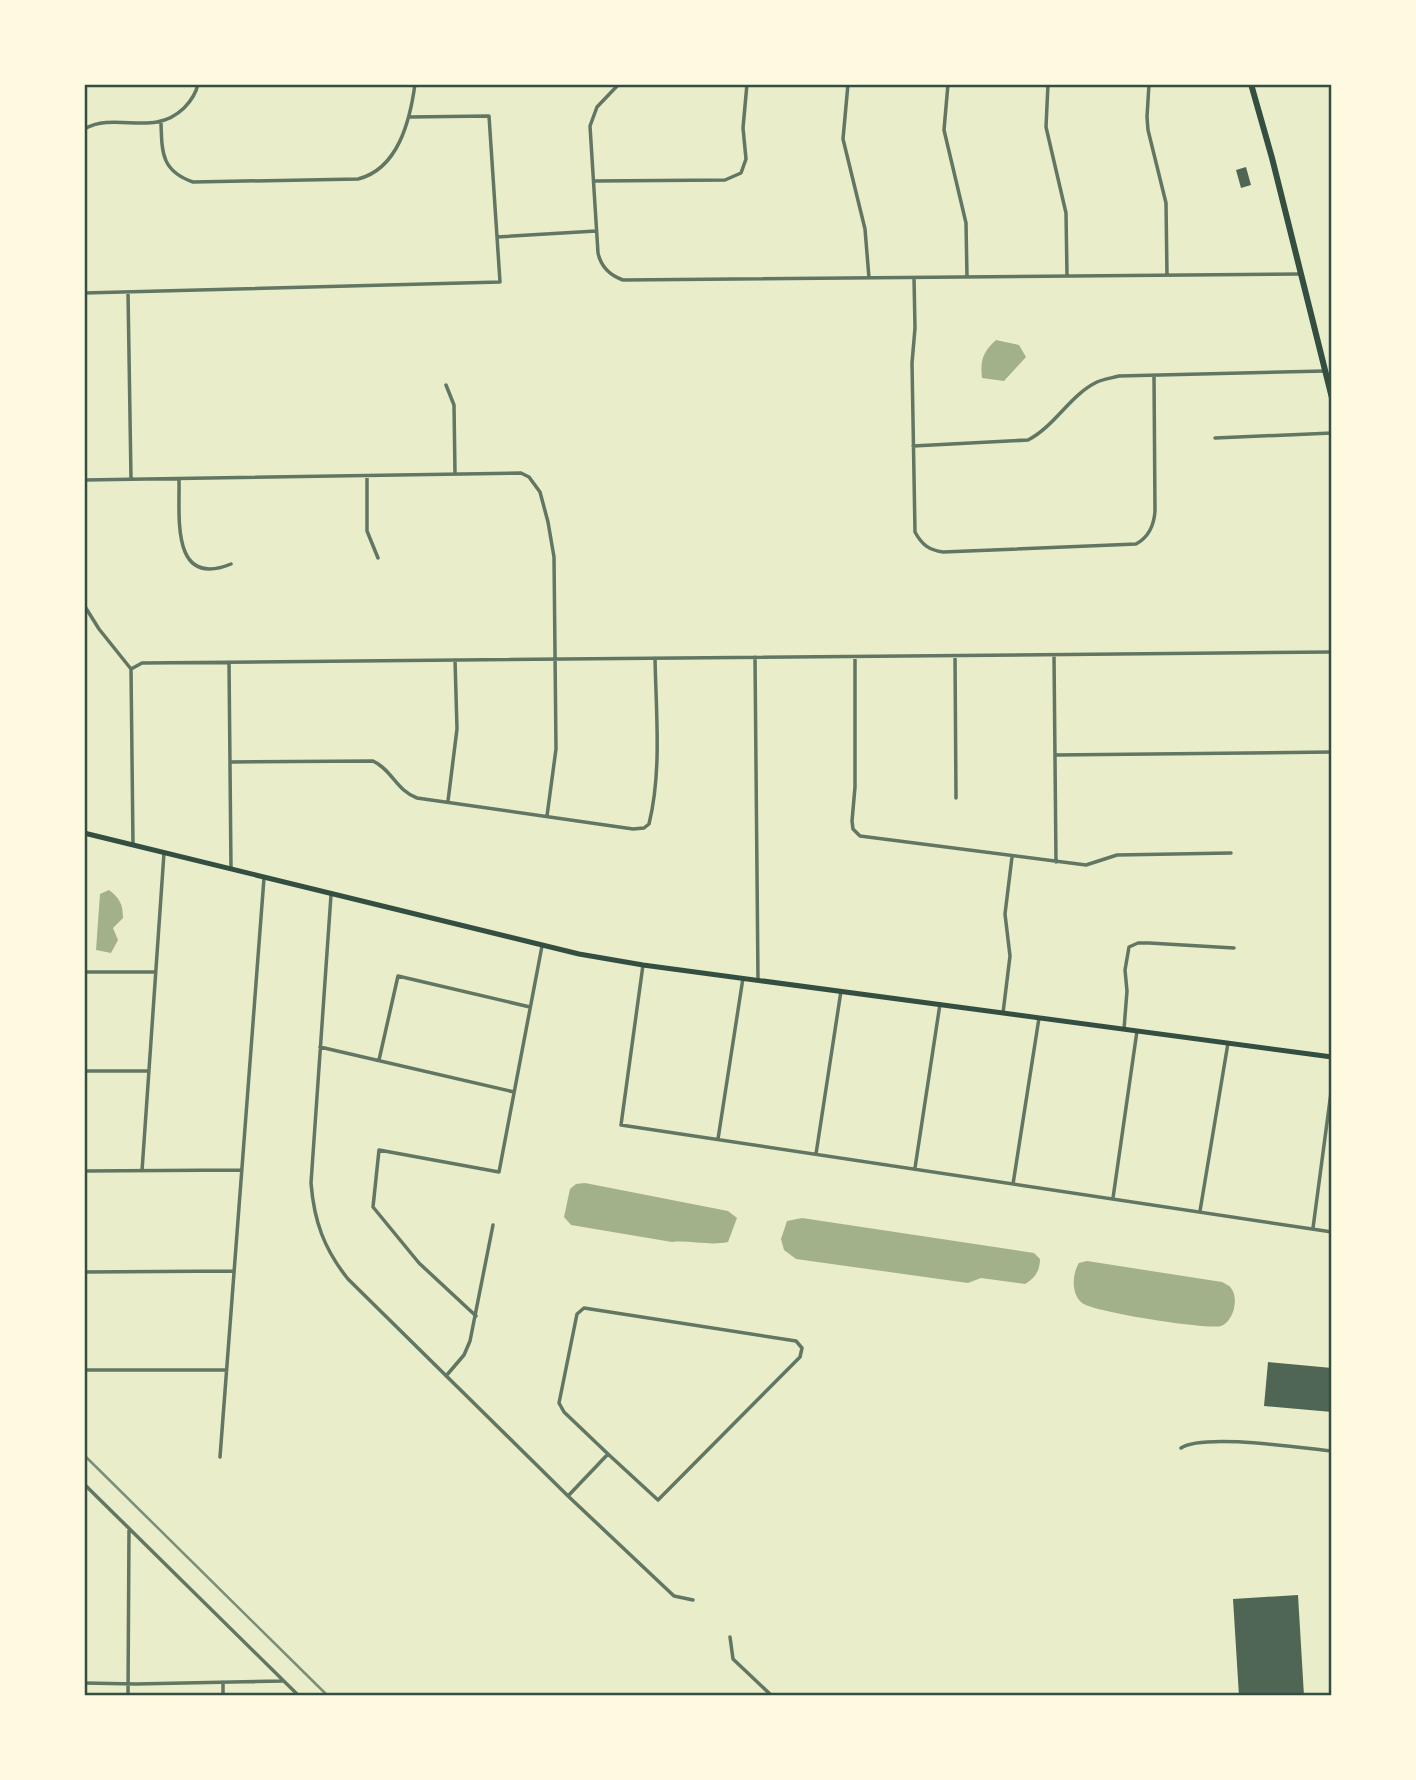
<svg xmlns="http://www.w3.org/2000/svg" width="1416" height="1780" font-family="'Fira Sans',sans-serif">
  <rect width="100%" height="100%" fill="#e9edc9"/>
  <!-- water -->
  <path fill="#a3b18a" d="M996 340 1019 345 1026 357 1004 381 982 378C980 360 983 352 996 340Z
    M109 890C120 898 123 905 123 918L113 928 118 940 111 953 96 950 100 894Z
    M585 1183 728 1211 737 1218 728 1242C710 1246 690 1240 672 1242L571 1225 564 1217 570 1189 576 1184Z
    M802 1218 1034 1253 1040 1259C1040 1271 1035 1278 1025 1284L981 1278 968 1283 796 1259 784 1250 781 1239 787 1221Z
    M1087 1261 1222 1282C1225 1284 1229 1285 1231 1288 1239 1298 1234 1321 1221 1326 1208 1330 1093 1312 1082 1303 1071 1294 1072 1274 1079 1263Z"/>
  <!-- building -->
  <path fill="#4f6655" d="M1246 167 1251 185 1241 188 1236 170Z
    M1268 1362 1332 1368V1412L1264 1406Z
    M1298 1595 1304 1696H1239L1233 1599Z"/>
  <g fill="none" stroke-linecap="round" stroke-linejoin="round">
    <!-- minor -->
    <path stroke="#617663" stroke-width="3.5" d="M619 84 597 107 590 126 598 253C601 267 609 275 623 280L1301 274
      M848 84 843 139 865 229 869 278
      M948 84 944 130 966 223 967 277
      M1048 84 1046 127 1066 213 1067 275
      M1149 84 1147 117 1148 130 1166 203 1167 275
      M161 123C162 152 161 171 193 182L358 179C398 169 410 121 415 84
      M84 129C117 111 153 138 184 108 191 101 196 93 198 84
      M594 181 725 180 741 173 746 159 743 128 747 84
      M497 237 596 231
      M914 278 915 328 912 363 915 532C922 545 929 550 943 552L1136 544C1149 537 1154 526 1155 511L1154 375
      M128 292 131 479
      M84 293 500 282 489 116 409 117
      M446 385 454 405 455 474
      M1215 438 1332 433
      M913 446 1028 440C1055 426 1070 395 1097 382 1104 379 1112 378 1119 376L1325 371
      M367 476V531L378 558
      M179 479C180 515 170 589 231 564
      M84 480 521 473 529 477 540 492 548 522 554 557 556 749 547 816
      M84 605 99 629 131 669 133 845
      M1054 655 1056 862
      M955 656 956 798
      M755 657 758 980
      M855 657V787L852 821 853 829 860 836 1086 865 1117 855 1231 853
      M229 662 231 869
      M131 669 142 663 1332 652
      M1055 755 1332 752
      M230 762 373 761C392 770 397 791 417 798L633 829 644 828 649 824C662 771 656 713 655 658
      M448 801 457 729 455 660
      M331 895 311 1183C314 1221 324 1249 348 1279L568 1496 674 1596 693 1600
      M643 965 621 1125 1332 1232
      M84 972H155
      M1003 1013 1010 956 1005 914 1012 857
      M1124 1029 1127 991 1125 970 1129 947 1138 943H1149L1234 948
      M320 1047 514 1092
      M379 1060 398 976 530 1007
      M84 1071H148
      M718 1139 743 978
      M816 1154 841 991
      M915 1168 940 1004
      M84 1171 242 1170
      M142 1171 164 853
      M1013 1184 1039 1018
      M1113 1198 1137 1031
      M1200 1211 1228 1043
      M1313 1228 1332 1085
      M84 1272 234 1271
      M476 1316 419 1263 373 1207 379 1150 499 1172 542 946
      M84 1370H227
      M446 1376 464 1355 470 1341 493 1225
      M1181 1448C1203 1433 1301 1448 1332 1451
      M220 1457 264 878
      M84 1484 299 1696
      M568 1496 608 1454 658 1500 800 1357 802 1348 796 1341 584 1308 577 1314 559 1403 564 1412 608 1454
      M730 1637 733 1659 772 1696
      M84 1683 136 1684 283 1681
      M128 1696 129 1528
      M223 1696V1682"/>
    <!-- secondary -->
    <path stroke="#344e41" stroke-width="5" d="M84 833 579 954 643 965 1332 1057"/>
    <!-- primary -->
    <path stroke="#344e41" stroke-width="6" d="M1251 84 1272 158 1332 398"/>
    <!-- rail -->
    <path stroke="#7c8e77" stroke-width="2.5" d="M84 1455 328 1696"/>
  </g>
  <!-- border -->
  <rect width="1416" height="1780" fill="none" stroke="#fefae0" stroke-width="172"/>
  <rect x="86" y="86" width="1244" height="1608" fill="none" stroke="#344e41" stroke-width="2.5"/>
</svg>
